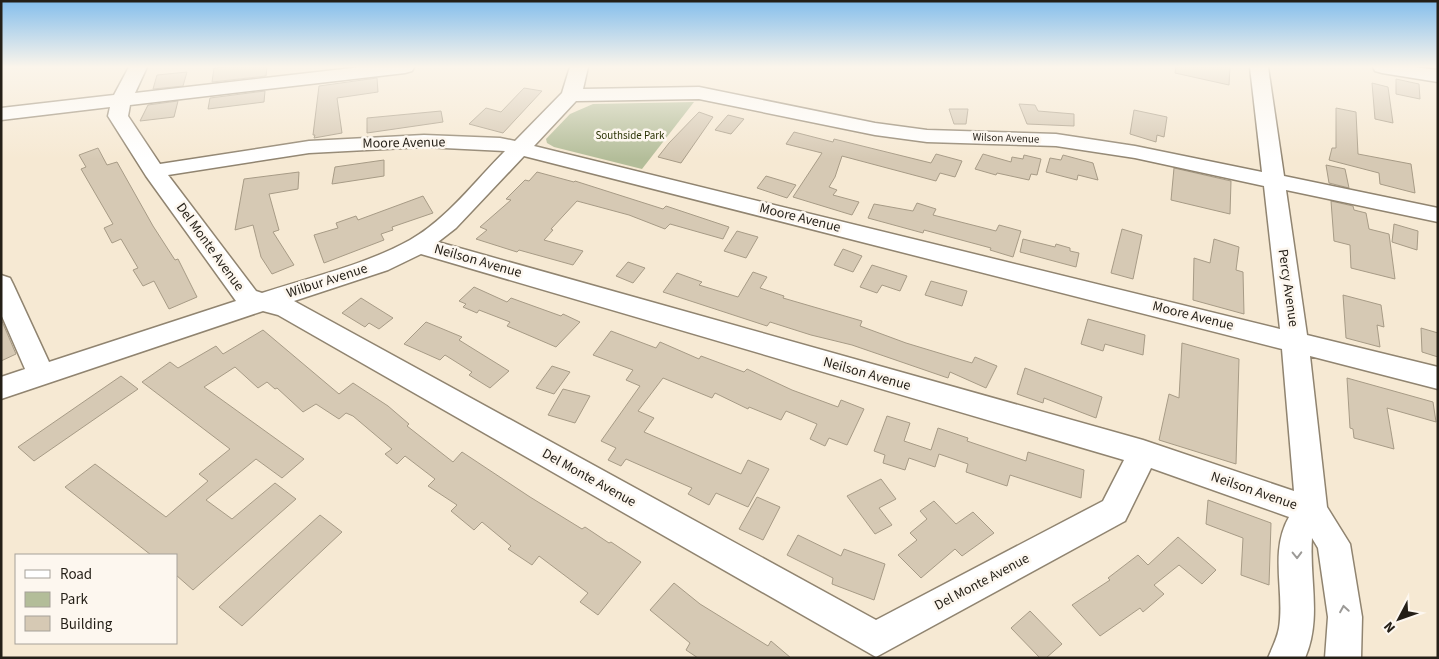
<svg xmlns="http://www.w3.org/2000/svg" width="1439" height="659" font-family="'Source Sans 3',sans-serif">
  <rect width="100%" height="100%" fill="#f6e9d3"/>
  <!-- green -->
  <path fill="#b3bd99" d="M694 102 642 169 554 147 547 143 546 139 570 114 593 104Z"/>
  <!-- building -->
  <path fill="#d6c9b4" stroke="#a79b86" d="M227 67H267L266 76 212 82 214 68Z
    M1176 67H1230L1229 85 1175 73Z
    M187 72 183 86 153 89 157 75Z
    M377 78 378 92 337 98 342 133 314 138 315 135H313L319 86Z
    M1396 79 1419 84 1420 99 1396 94Z
    M1372 83 1388 87 1393 123 1375 119Z
    M524 88 542 91 503 133 469 124 486 108 501 112Z
    M265 91 264 102 208 109 210 98Z
    M178 101 174 117 140 121 148 105Z
    M1019 104 1035 105 1038 111 1074 114V126L1027 124Z
    M1336 108 1356 112 1358 154 1411 164 1415 193 1380 184 1379 173 1329 160 1332 148H1336Z
    M949 109H968L966 124H954Z
    M1134 110 1167 117 1164 137 1157 135 1156 142 1130 134Z
    M441 111 443 122 367 133V118Z
    M699 112 713 117 681 163 658 157 669 143Z
    M728 115 744 119 731 134 715 130Z
    M794 132 833 142 834 139 931 163 936 154 962 161 955 177 940 173 936 181 842 156 835 177 829 187 837 190 833 195 859 202 852 215 793 197 822 153 786 144Z
    M98 148 107 165 117 162 153 226 175 260 178 259 197 297 169 309 154 281 143 286 133 270 138 268 121 239 112 243 104 228 113 224 81 169 86 167 79 155Z
    M983 154 1011 162 1012 157 1023 159 1024 155 1041 159 1037 175 1031 174 1029 180 997 173 996 175 975 169Z
    M1063 155 1093 163 1098 180 1078 175 1077 180 1046 172 1050 158 1061 160Z
    M384 160V176L332 184 335 167Z
    M1326 165 1345 169 1349 188 1329 183Z
    M1174 168 1231 181 1230 214 1171 200Z
    M299 172 298 189 269 194 279 230 273 232 294 265 272 274 261 257 253 225 235 230 244 179Z
    M537 172 574 182 575 181 663 209 666 206 729 227 723 239 670 224 665 229 629 215 577 201 551 229 553 230 544 240 583 251 573 265 519 250 517 252 476 239 487 230 480 227 511 200 506 199 525 180 529 181Z
    M766 176 796 185 787 198 757 188Z
    M423 196 433 213 392 227 393 230 381 234 384 240 324 263 314 235 338 228 336 223 356 216 358 220Z
    M1331 201 1353 206 1354 210 1366 213 1369 229 1389 234 1395 279 1351 268 1350 245 1334 241Z
    M917 203 936 209 933 215 996 231 999 225 1021 231 1013 257 990 250 991 248 924 230 923 233 868 218 874 204 913 211Z
    M1394 224 1418 231 1417 250 1392 242Z
    M1122 229 1142 235 1133 279 1111 273Z
    M737 231 758 237 746 258 724 251Z
    M1023 239 1055 247 1056 244 1070 248V251L1079 253 1076 267 1020 252Z
    M1214 239 1239 247 1236 270 1243 272 1244 314 1193 300 1194 258 1210 263Z
    M843 249 862 256 853 272 834 265Z
    M628 262 645 268 633 283 616 276Z
    M872 265 907 276 900 291 882 285 877 293 860 287Z
    M753 272 767 277 760 288 784 296 783 298 862 321 860 326 906 343 972 363 975 357 997 366 986 388 950 372 948 378 852 345 811 335 770 322 767 326 663 292 677 273 702 282 699 285 738 297Z
    M931 281 967 291 962 306 925 295Z
    M474 287 507 302 511 298 561 316 563 314 580 322 556 347 507 326 510 322 479 310 477 313 463 307 466 304 459 301Z
    M1343 295 1381 305 1384 327 1377 325 1380 347 1346 338Z
    M361 298 393 318 379 329 369 323 365 327 342 313Z
    M1 319 16 354 1 361Z
    M1088 319 1145 335 1143 355 1105 344 1103 351 1081 344Z
    M426 322 462 337 459 340 509 371 490 388 469 375 472 372 445 355 440 360 404 344Z
    M1421 328 1438 333V357L1422 352Z
    M263 330 339 394 353 383 388 406 409 424 407 426 453 462 462 452 530 497 582 529 585 527 609 543 611 542 641 562 598 615 580 602 588 593 539 556 532 565 508 549 511 546 482 522 474 530 451 511 457 505 428 486 435 479 405 456 397 464 385 454 392 449 353 416 346 413 339 419 316 404 303 412 277 388 275 389 267 382 258 388 235 367 204 387 304 459 282 478 256 459 206 500 232 519 275 483 296 499 193 590 176 575V555H151L65 487 95 464 166 517 208 481 199 474 230 449 142 382 170 362 178 368 216 346 223 354Z
    M611 331 656 348 660 342 699 359 701 356 744 372 747 369 792 390 838 407 841 400 864 409 847 445 829 438 825 446 810 439 817 424 786 411 781 420 749 407 748 409 715 393 712 398 663 378 638 411 654 418 644 432 741 474 748 460 769 469 748 507 716 493 709 505 688 494 692 488 626 459 621 466 608 460 616 448 601 441 640 386 626 380 633 370 593 355Z
    M1182 343 1239 359 1236 464 1159 440 1169 394 1179 398Z
    M552 366 570 372 554 394 536 388Z
    M1025 368 1102 397 1096 418 1044 398 1043 403 1017 394Z
    M121 376 138 389 34 461 18 447Z
    M1347 378 1433 402 1436 422 1387 408 1394 449 1354 438 1353 429 1350 428Z
    M563 389 590 396 575 423 548 415Z
    M887 416 910 423 904 441 931 450 938 428 968 438 967 441 1026 461 1028 452 1084 470 1081 498 1010 475 1007 486 966 472 968 464 939 454 935 467 909 458 905 470 883 463 885 455 874 451Z
    M881 479 896 499 879 508 892 525 875 534 847 496Z
    M757 497 780 507 763 540 739 529Z
    M1208 500 1271 523 1269 585 1241 575 1243 538 1206 524Z
    M934 501 956 524 973 512 994 533 962 556 955 549 921 578 898 555 917 540 910 533 927 519 920 511Z
    M320 515 342 532 242 626 219 607Z
    M798 535 841 556 844 549 885 564 874 600 832 584 833 578 787 555Z
    M1178 537 1216 570 1202 584 1179 565 1154 585 1164 594 1143 612 1140 608 1100 636 1072 605 1110 580 1108 578 1138 555 1148 565Z
    M674 583 700 604 768 646 771 641 791 658H698L686 650 690 643 650 610Z
    M1030 611 1062 644 1046 658H1040L1011 628Z"/>
  <g fill="none" stroke-linecap="round" stroke-linejoin="round">
    <!-- minor casing -->
    <g stroke="#908470" stroke-width="3">
      <path id="minor" d="M129 67H147L135 93 361 67H414L412 71 405 73 130 105 128 116 160 164 309 141 424 135 500 138 515 141 562 93 570 67H588L583 89 699 87 875 123 927 130 1056 134 1135 146 1262 172 1250 67H1268L1284 176 1438 208V222L1286 190 1307 335 1438 367V389L1310 356 1327 507 1350 544 1362 617 1361 658H1325L1328 617 1318 548 1312 538C1309 579 1322 619 1305 658H1268C1272 648 1277 639 1279 628 1285 591 1269 552 1289 517L1151 468 1125 521 876 657 278 315 263 311 1 399V377L25 369 1 314V275L10 278 13 284 49 362 236 301 146 176 108 116 110 107 1 120V108L114 95ZM699 99 875 135 927 142 1056 146 1135 158 1264 186 1280 329 534 146 576 101ZM424 147 505 151C475 181 447 219 410 240 365 265 311 277 262 293L256 291 168 175 309 153ZM524 156 1282 349 1294 491 1143 440 438 242 456 228ZM421 254 1124 460 1103 501 876 620 294 301 388 270Z
        M1373 67H1414L1438 70V82L1382 73 1375 71Z"/>
    </g>
    <!-- minor -->
    <use href="#minor" fill="#fff" fill-rule="evenodd"/>
  </g>
  <!-- one-way arrows -->
  <defs><path id="oneway-chevron" d="M-2-3.5L2.5 0L-2 3.5" fill="none" stroke-width="1.6" stroke-linecap="round" stroke-linejoin="round" transform="scale(1.25)"/></defs>
  <g stroke="#9c9a97">
    <use href="#oneway-chevron" transform="translate(1297 555) rotate(89)"/>
    <use href="#oneway-chevron" transform="translate(1344 609) rotate(-99)"/>
  </g>
  <!-- sky -->
  <linearGradient id="sky" x2="0" y2="1"><stop stop-color="#84beec"/><stop offset="0.42" stop-color="#fbf5eb"/><stop offset="1" stop-color="#fbf5eb" stop-opacity="0"/></linearGradient>
  <rect width="1439" height="159" fill="url(#sky)"/>
  <g text-anchor="middle" dominant-baseline="central" stroke-width="5" stroke-linejoin="round" paint-order="stroke">
    <!-- far-park labels -->
    <g font-size="11" fill="#2b3405" stroke="#fdf7ef">
      <text x="630" y="135">Southside Park</text>
    </g>
    <!-- far-street labels -->
    <g font-size="11" fill="#241f17" stroke="#fdf7ef">
      <text transform="translate(1006 138) rotate(2)">Wilson Avenue</text>
    </g>
    <!-- street labels -->
    <g font-size="14" fill="#241f17" stroke="#fdf7ef">
      <text transform="translate(404 143) rotate(-1)">Moore Avenue</text>
      <text transform="translate(800 218) rotate(14)">Moore Avenue</text>
      <text transform="translate(210 247) rotate(54)">Del Monte Avenue</text>
      <text transform="translate(478 261) rotate(16)">Neilson Avenue</text>
      <text transform="translate(327 281) rotate(-18)">Wilbur Avenue</text>
      <text transform="translate(1288 288) rotate(82)">Percy Avenue</text>
      <text transform="translate(1193 316) rotate(14)">Moore Avenue</text>
      <text transform="translate(867 374) rotate(16)">Neilson Avenue</text>
      <text transform="translate(589 478) rotate(29)">Del Monte Avenue</text>
      <text transform="translate(1254 491) rotate(19)">Neilson Avenue</text>
      <text transform="translate(982 582) rotate(-28)">Del Monte Avenue</text>
    </g>
  </g>
  <!-- border -->
  <rect width="1439" height="659" fill="none" stroke="#241f17" stroke-width="5"/>
  <!-- legend -->
  <rect x="15" y="554" width="162" height="90" fill="#fdf7ef" stroke="#a6a199"/>
  <rect x="25" y="570" width="25" height="8" fill="#ffffff" stroke="#a6a199"/>
  <text x="60" y="579" font-size="15" fill="#241f17">Road</text>
  <rect x="25" y="592" width="25" height="15" fill="#b3bd99" stroke="#a6a199"/>
  <text x="60" y="604" font-size="15" fill="#241f17">Park</text>
  <rect x="25" y="616" width="25" height="15" fill="#d6c9b4" stroke="#a6a199"/>
  <text x="60" y="629" font-size="15" fill="#241f17">Building</text>
  <!-- north arrow -->
  <g transform="translate(1399 619) rotate(229)" stroke="#fdf7ef" stroke-width="4" paint-order="stroke">
  <path d="M0-4L9 19L0 12L-9 19Z" fill="#241f17"/>
  <text y="-8" font-size="14" font-weight="bold" text-anchor="middle" fill="#241f17">N</text>
  </g>
</svg>
